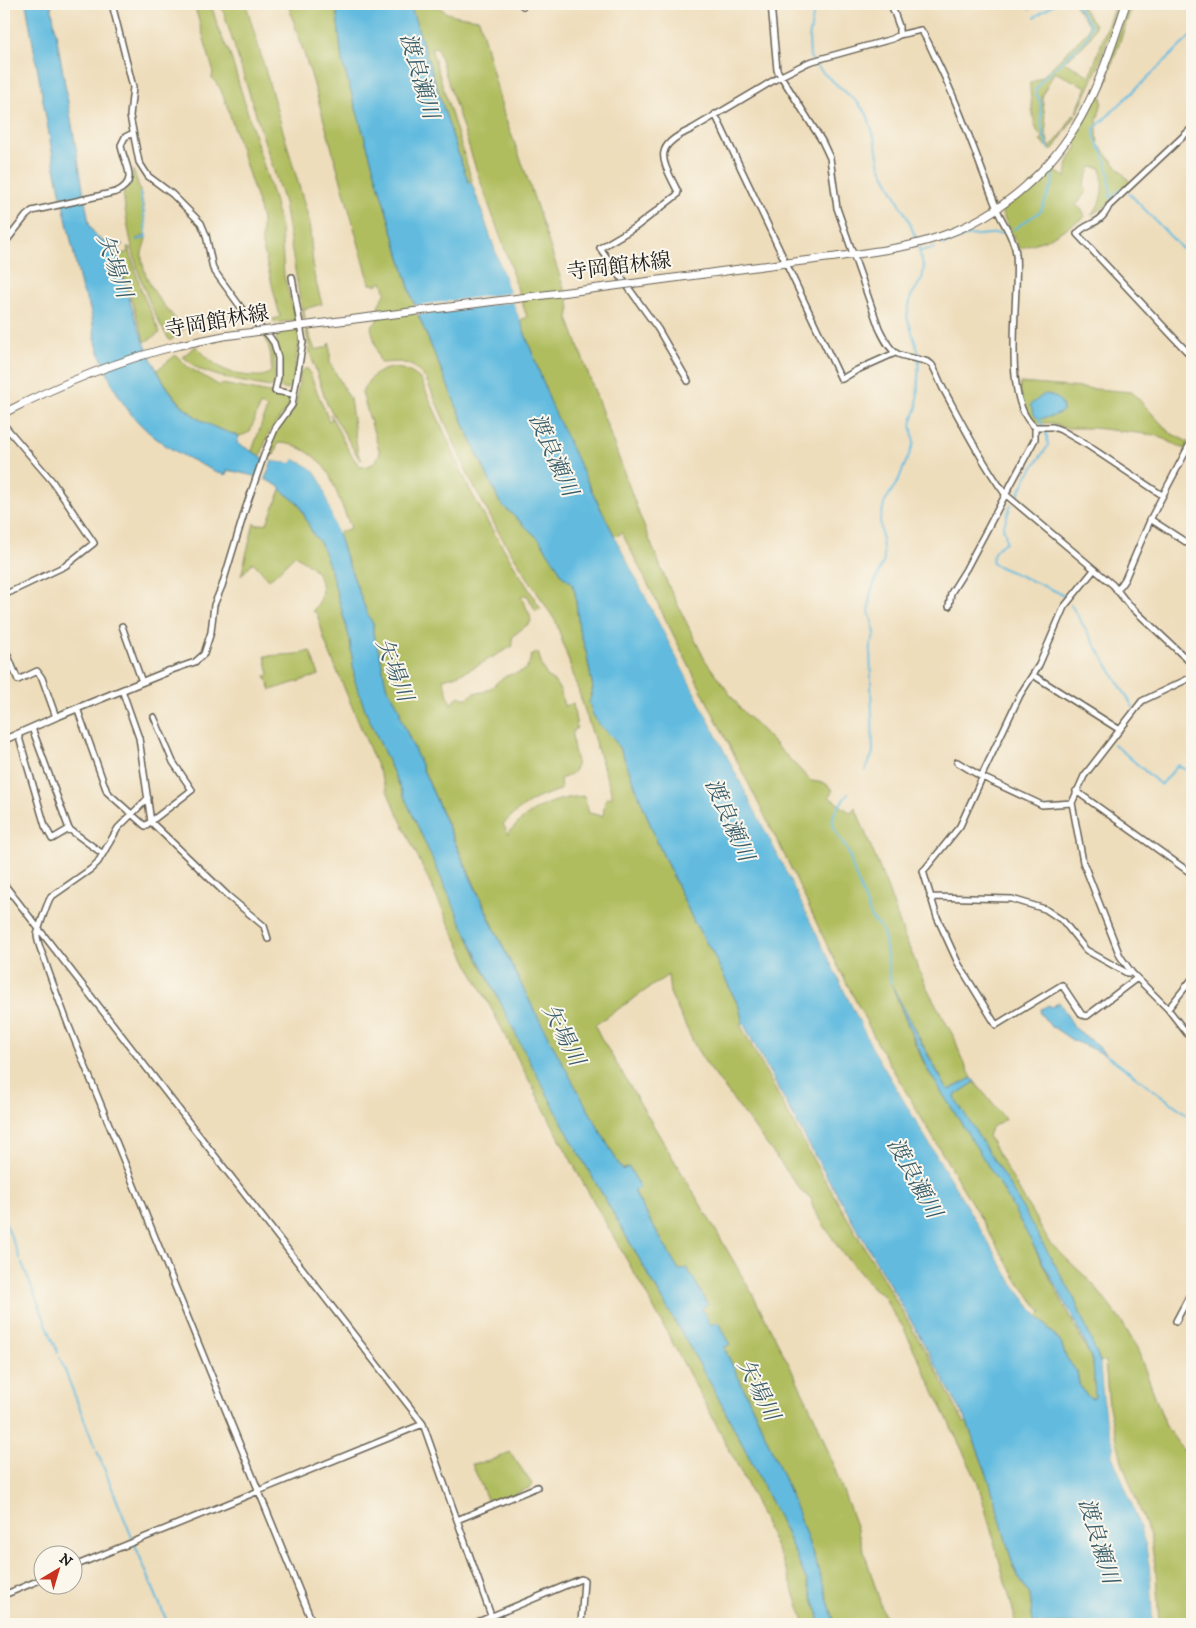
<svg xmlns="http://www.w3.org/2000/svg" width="1196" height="1628" font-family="'IM FELL DW Pica','Noto Serif JP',serif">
  <rect width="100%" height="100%" fill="#fbf7ec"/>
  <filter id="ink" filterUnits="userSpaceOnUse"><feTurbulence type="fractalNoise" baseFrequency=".02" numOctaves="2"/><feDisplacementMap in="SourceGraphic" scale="10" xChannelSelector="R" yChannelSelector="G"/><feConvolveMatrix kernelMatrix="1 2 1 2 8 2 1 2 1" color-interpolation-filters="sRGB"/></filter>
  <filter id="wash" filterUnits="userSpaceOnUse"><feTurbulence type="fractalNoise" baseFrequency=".0096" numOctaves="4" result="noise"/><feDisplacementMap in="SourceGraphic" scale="20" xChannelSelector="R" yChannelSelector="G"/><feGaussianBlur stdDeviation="1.12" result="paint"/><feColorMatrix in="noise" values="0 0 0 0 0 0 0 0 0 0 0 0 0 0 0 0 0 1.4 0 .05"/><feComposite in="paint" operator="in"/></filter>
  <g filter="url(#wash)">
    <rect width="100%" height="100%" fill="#edb"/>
    <!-- green -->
    <path fill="#b0bd5f" stroke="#666c3e" d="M194 4H211L219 31 230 54 276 206 281 229 284 276 296 320 275 323 273 319 280 317 262 244V220L257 200 226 103 220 88 212 78 213 70Z
      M221 4H246L309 220 314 275 322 304 304 309 305 319 303 318 284 203Z
      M288 4H336L342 61 410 291 419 317 467 431 500 503 540 540 559 569 562 576 571 582 575 592 579 629 586 651 593 688 590 695 599 724 614 739 623 755 658 844 694 922 712 952 739 1007 743 1023 740 1024 741 1026 812 1158 933 1364 964 1423 967 1422 989 1480 1013 1565 1019 1578 1030 1595 1033 1624H1015L1014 1614 978 1483 903 1327 891 1310 884 1296 873 1288 840 1250 813 1208 811 1198 803 1193 705 1062 696 1048 670 993 668 975 595 1025 600 1036 711 1222 753 1295 794 1374 817 1422 855 1523 887 1624H835C808 1529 768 1436 724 1348L730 1343 711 1326 701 1308 707 1304 679 1271 633 1190 639 1187 629 1167 622 1170C588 1109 552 1048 521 984 479 897 440 808 401 719L399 708 386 685 380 655 373 634V624L367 613 337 533 351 528 330 476C320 458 300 443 278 443L274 455 266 452 274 433 292 413 296 404 300 373 304 369H308L329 421 332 419 330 414C338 428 350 459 362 467 373 466 376 462 380 453L362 393C372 366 400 360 421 380L469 488 488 523 541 609 536 611 527 595 521 597 530 615 531 622 514 635 512 639 513 646C493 656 465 675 443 679L451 705 454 700 459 696C465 700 469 698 474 693 494 693 495 679 509 675 515 673 522 673 527 667 529 665 530 660 531 656L538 652 543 669 548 677 554 681 560 690 564 706 573 704 577 728 573 731C569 754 590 770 560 779L561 790C535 797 523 805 503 824L508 834C527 810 553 798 584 796L589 813 603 816 605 800 608 797 612 798V794L556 622 499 533 470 479 426 379 413 366 401 362 380 363 371 327 377 321C378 316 377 309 379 304 385 292 388 297 382 282L376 285 370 284 312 78Z
      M410 4H435L447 13 458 16 479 19 504 115 524 168 570 307 568 318 641 519 668 585 705 660 740 708 811 781 825 783 833 790 829 797 851 813 855 807 886 884 905 938 928 990 955 1039 961 1057 972 1078 951 1089 949 1090 946 1087 894 991 915 1044 927 1069 1002 1188 1030 1239 1093 1362 1095 1397 1091 1398 1086 1395 1079 1383 1077 1372 1066 1357 1061 1343 1038 1316 1042 1312 1017 1280 879 1046 827 945 787 860 622 533 615 537 565 437 551 404 520 320 527 317 511 270 512 269 477 172 437 47 431 48 472 181 469 183 459 156Z
      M1074 4H1080L1095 25C1094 41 1074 52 1064 62L1090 76 1115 4H1119L1098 67 1078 112H1076L1087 87 1054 72 1042 97 1046 125 1045 132 1050 148 1062 134 1074 114 1076 115 1052 151 1040 141 1043 138C1041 135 1037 132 1036 128 1034 126 1029 86 1030 83L1041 78 1088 31 1089 24Z
      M1129 4H1133L1108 75 1109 78 1101 94 1102 102 1097 121V132L1098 144 1130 182 1107 205 1091 215C1104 203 1103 184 1101 168L1091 167 1083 187 1087 191 1076 205 1083 211 1085 217 1050 238 1019 249 1002 213V210L1023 193 1057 159 1059 160 1054 166V171L1066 177 1068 162 1077 146 1071 141C1099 96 1112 53 1129 4Z
      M133 170C142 191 145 213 146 235L136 239 137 241 146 238C145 245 141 251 142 258 145 286 165 309 185 328L170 341C141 296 129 245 123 192L130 186Z
      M127 247H129L141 290 160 333 145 342 117 255 128 252Z
      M307 329 315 350 327 347 330 343V363L350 399 358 454 362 460 358 457 327 404 310 353 306 330Z
      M297 330 299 331 300 337 292 385 288 389H283L280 386 281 360 276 342 277 332Z
      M264 335C277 348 276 369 273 386L271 387C247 383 224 379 201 370 197 369 189 360 182 357L196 346C214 365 226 375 253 376 260 376 266 377 271 371 272 357 270 348 264 335Z
      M176 355 188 367 220 386 222 384 285 396 289 399 290 404 269 433 260 457 252 451 267 408 260 405 250 432C247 433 242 436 239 436 236 436 231 434 228 433 195 423 173 399 157 370Z
      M1020 383 1132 392 1170 433 1188 442 1185 449 1155 435 1093 428H1065L1052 423H1037C1026 416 1019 395 1020 383Z
      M281 490 299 504 313 534 321 544 330 568 350 640 355 681 366 712 478 959 573 1143 713 1388 749 1457 786 1533 808 1584 818 1613 820 1624H805L787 1572 747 1484 715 1422 650 1301 582 1181 470 968 391 800 325 642 317 613 312 611C324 601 325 582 314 569 309 564 301 559 295 555L269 580 253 562 241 576 254 523 257 525 267 523Z
      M310 651 319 675 271 690 265 676 269 675 265 656 297 654Z
      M975 1082 1005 1119 991 1128 988 1136 1049 1242 1092 1283 1122 1322 1137 1348 1166 1426 1192 1463V1624H1159L1156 1570 1150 1536 1123 1465 1109 1407 1105 1361 1100 1362 1074 1298 956 1100 955 1097 957 1094Z
      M510 1452 532 1484 529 1488 489 1504 472 1464 490 1461Z"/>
    <!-- water -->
    <path fill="#62bbdf" stroke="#3f6c7e" d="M26 4H51L89 223C94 238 106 247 122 243L123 245 115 250C130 300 147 376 188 411 203 424 221 430 239 436L237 443 264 458 258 477 228 470 226 475C212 471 200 464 188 458 136 432 115 399 97 346 92 328 93 306 82 291L55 168Z
      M336 4H410L459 156 469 183 472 184 520 320 551 404 594 496 782 863 872 1047 1012 1282 1035 1313 1061 1343 1066 1357 1077 1372 1079 1383 1086 1395 1091 1398 1095 1397 1093 1362 1076 1323 1002 1188 927 1069 891 983 920 1041 946 1087 949 1090 951 1089 972 1078 975 1082 957 1094 955 1097 956 1100 1007 1181 1074 1298 1100 1362 1105 1416 1114 1445 1112 1455 1132 1503 1146 1545 1150 1569 1153 1624H1033L1030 1595 1019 1578 1013 1565 989 1480 967 1422 920 1337 815 1156 778 1088 743 1023 739 1007 712 952 694 922 658 844 623 755 614 739 599 724 593 715 589 703 593 688 586 651 579 629 575 592 571 582 562 576 559 569 540 540 500 503 467 431 419 317 410 291 342 61Z
      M1047 394C1056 396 1064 401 1063 411L1054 416 1039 419 1035 416 1030 405 1043 395Z
      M293 459 305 464 314 471 322 483 345 555 367 613 373 624V634L380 655 386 685 399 708 401 719C440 808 478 899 522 986 553 1048 588 1109 622 1170L629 1167 640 1187 633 1191 679 1270 687 1268 708 1304 702 1308 711 1325 719 1322 730 1344 724 1348C768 1436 808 1529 835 1624H820L818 1613 808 1584 786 1533 749 1457 713 1388 573 1143 520 1043 460 920 366 712 355 681 350 640 330 568 321 544 313 534 299 504 281 490 282 488 265 479 272 461 291 463Z
      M1059 1002 1075 1028 1098 1046 1106 1055 1072 1040 1053 1027 1052 1028 1040 1013 1041 1009 1049 1005 1052 1007Z"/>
    <!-- pier -->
    <path fill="#edb" d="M472 181 475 184 522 319 520 320 513 302 415 315 412 306 510 293Z
      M292 457 306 462 321 476 339 532 337 533 322 483 314 471 305 464 294 459 291 463 272 461V459L290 460Z
      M617 535 784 862 875 1046 1014 1281 1040 1315 1038 1316 1012 1282 872 1047 782 863 615 537Z
      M1103 1361 1107 1416 1116 1445 1115 1455 1135 1502 1149 1545 1153 1569 1156 1624H1153L1150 1569 1146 1545 1132 1503 1112 1455 1114 1445 1105 1416 1100 1362Z"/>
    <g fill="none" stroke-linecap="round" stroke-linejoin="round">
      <!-- stream -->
      <path stroke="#62bbdf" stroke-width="2" d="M815 4 809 39 810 57 822 72 857 102 867 114 875 140 880 166 908 219 917 241
        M1026 4 1030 9
        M1035 17 1054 4
        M1049 150 1042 129 1040 101 1035 91 1042 80 1087 38 1091 25 1076 4
        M1122 188 1112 198 1110 197C1111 184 1109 170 1105 158 1101 146 1093 143 1094 129L1192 35
        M1129 193 1192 259
        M1014 229 1041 211 1053 182 1052 169
        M137 240 146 237 145 221 140 193
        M943 245 966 236 1002 233
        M920 251 934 248
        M1016 499 1027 476 1048 446 1047 436 1039 418
        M1011 505 1003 528 1005 532 1006 542C998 547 990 553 993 564L1062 594 1065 597
        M1071 605 1133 707
        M1114 744 1161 785 1178 765 1192 774
        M865 771 873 753 870 646 875 633 869 611 870 594 884 560 880 520 885 501 898 481 914 443 911 424 917 407 919 354 907 317 911 296 922 279 924 268 918 246
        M848 794C844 800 834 810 833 818 831 835 851 846 852 866L872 919 881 928 884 935 891 984
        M1105 1054 1192 1118
        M4 1219 20 1259
        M22 1263 58 1353
        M60 1358 95 1447
        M97 1451 133 1540
        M135 1545 168 1624"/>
    </g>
  </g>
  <g filter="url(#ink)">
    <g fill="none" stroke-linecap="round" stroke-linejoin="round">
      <!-- minor casing -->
      <g stroke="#666054" stroke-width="8">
        <path id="minor" d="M112 4 133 87 130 116 139 162 148 176 172 194 201 223 206 235 213 269 242 309 269 336 274 343 278 358V377L275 391 293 394
          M771 4 777 70 822 141 830 158 837 208 879 328C883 336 888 348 896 353 905 359 926 358 932 365 937 373 940 384 945 392 964 427 982 462 1005 494L1113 585 1128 604 1192 664
          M891 4 899 26V35
          M523 6 525 4
          M715 114 841 379
          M1192 128 1109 206C1100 227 1087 221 1077 234L1192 357
          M4 244 26 216 32 211 116 192C141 181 123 163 121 145L125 137 133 133
          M842 379 857 370 895 353
          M688 381 658 329 600 248 637 226 677 195 678 192C661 158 652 147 692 129L781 76 809 62 892 39 899 35 921 30C928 40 932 51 937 61 961 109 977 159 997 209 1002 223 1015 238 1016 254 1020 295 1000 401 1035 427H1053L1061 430 1087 445 1162 495
          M4 425 52 481 94 543 65 566 4 595
          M1150 519 1192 546
          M1094 570 1064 607 1039 665 1020 695 983 773 981 780 960 826 926 868 923 871 937 917 958 963 996 1025 1062 985 1082 1015 1087 1016 1137 978
          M1117 591 1125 579 1152 516 1192 440
          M949 606 951 593 966 569 1035 439V427
          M122 626 142 682
          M4 646 18 680 37 671 42 678 56 717
          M169 671 195 662 204 654 211 632 214 605 222 586 246 507 264 455 276 427 292 405 303 342 292 277
          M1033 675 1120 730
          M1192 677 1142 701 1084 776 1072 803 1083 862 1120 956 1132 973 1168 1009 1192 1040
          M122 690 139 738 151 822 228 896 264 926 268 939
          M77 708 107 792 145 826 192 790 173 762 154 717
          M32 728 69 829 103 854
          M18 734 45 826 52 839 69 829
          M957 762 982 777 1042 805 1072 803
          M1076 791 1192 874
          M148 798 118 828 98 862 91 869 51 897C48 900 37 933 37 936 38 943 41 951 44 958 51 980 60 1002 68 1024L313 1624
          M4 884 423 1424 494 1624
          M930 897 1012 899 1045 909 1063 921 1086 950 1127 973H1132
          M1168 1009 1192 979
          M1176 1321 1192 1291
          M457 1520 537 1487
          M72 1567 423 1424
          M4 1595 42 1579
          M473 1624 581 1579 584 1580 581 1624"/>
      </g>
      <!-- tertiary casing -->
      <g stroke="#666054" stroke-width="9">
        <path id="tertiary" d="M4 740 56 717 169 671"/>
      </g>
      <!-- secondary casing -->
      <g stroke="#666054" stroke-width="9">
        <path id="secondary" d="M704 274C751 267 797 262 843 256 878 251 914 247 947 234 1004 213 1052 169 1081 117 1101 81 1113 42 1126 4
          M277 329 599 288
          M4 413C60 384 118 360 180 345"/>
      </g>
      <!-- minor -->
      <use href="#minor" stroke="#fff" stroke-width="5"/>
      <!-- tertiary -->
      <use href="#tertiary" stroke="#fff" stroke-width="6"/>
      <!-- secondary -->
      <use href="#secondary" stroke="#fff" stroke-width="7"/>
      <!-- secondary-bridge casing -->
      <g stroke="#666054" stroke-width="9" stroke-linecap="butt">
        <path id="secondary-bridge" d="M599 288 704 274
          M180 345 224 336 277 329"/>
      </g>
      <!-- secondary-bridge -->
      <use href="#secondary-bridge" stroke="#fff" stroke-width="7"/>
    </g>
  </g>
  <g text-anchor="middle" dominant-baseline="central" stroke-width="4" stroke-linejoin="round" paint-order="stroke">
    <!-- street labels -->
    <g font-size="21" fill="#1c1c1c" stroke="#fbf7ec">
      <text transform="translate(619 267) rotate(-7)">寺岡館林線</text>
      <text transform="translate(217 322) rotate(-10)">寺岡館林線</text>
    </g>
    <!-- water labels -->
    <g font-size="22" font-style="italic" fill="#385c6a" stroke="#fbf7ec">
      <text transform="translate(419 76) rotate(74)">渡良瀬川</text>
      <text transform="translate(114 266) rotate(71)">矢場川</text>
      <text transform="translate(553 455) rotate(66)">渡良瀬川</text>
      <text transform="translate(394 670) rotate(69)">矢場川</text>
      <text transform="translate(729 820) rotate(66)">渡良瀬川</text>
      <text transform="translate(563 1035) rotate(63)">矢場川</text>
      <text transform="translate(914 1178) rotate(61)">渡良瀬川</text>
      <text transform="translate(758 1390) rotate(63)">矢場川</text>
      <text transform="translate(1098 1541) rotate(73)">渡良瀬川</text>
    </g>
  </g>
  <!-- margin -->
  <rect width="1196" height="1628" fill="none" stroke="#fbf7ec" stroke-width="20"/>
  <!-- north arrow -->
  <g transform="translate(58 1570) rotate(38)"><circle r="24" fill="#fbf7ec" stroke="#a29f99"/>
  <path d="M0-4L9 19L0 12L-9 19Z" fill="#c8321e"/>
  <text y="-8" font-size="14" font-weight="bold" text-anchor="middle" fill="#1c1c1c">N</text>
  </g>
</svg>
